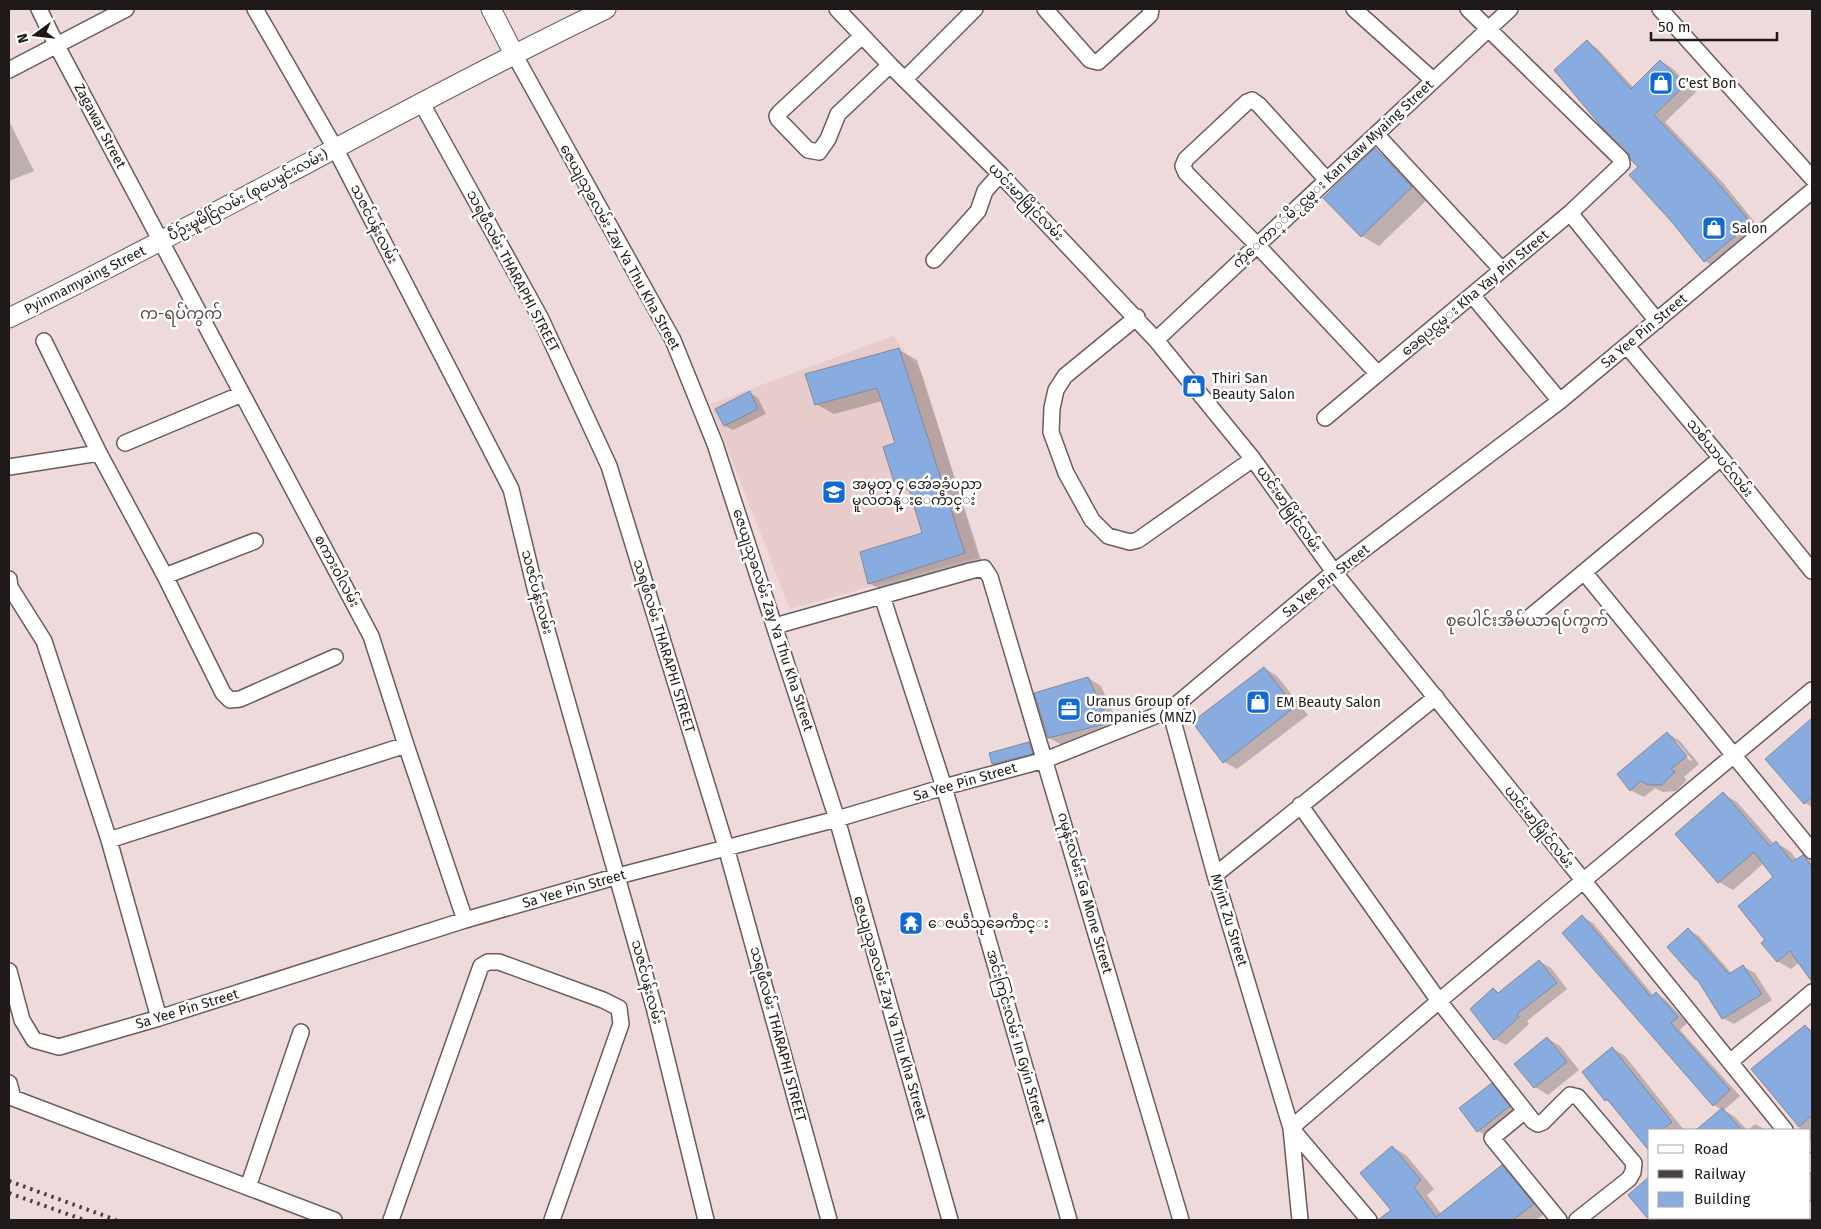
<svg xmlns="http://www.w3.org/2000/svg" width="1821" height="1229" font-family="'Fira Sans','Noto Sans Myanmar',sans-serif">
  <rect width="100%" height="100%" fill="#eedada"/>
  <!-- built -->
  <path fill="#e8cccb" d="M893 336 923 374 978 557 790 609 710 404Z"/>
  <!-- shadow -->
  <path fill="#0003" fill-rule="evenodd" d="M1587 42 1598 49 1634 88 1661 61 1672 68 1696 92 1665 122 1724 184 1761 230 1716 268 1705 261 1639 168Z
    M9 121 34 171 9 181Z
    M1375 150 1392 160 1429 198 1379 246 1362 236Z
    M899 350 917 360 982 563 887 593 869 583 924 534 912 493 896 484V444L882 401 834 414 816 404Z
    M750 393 758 398 766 414 733 430 725 426Z
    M1264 668 1277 676 1308 715 1237 769 1224 762Z
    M1088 678 1101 686 1121 730 1062 745 1049 738Z
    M1812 720V807L1805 803 1767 759Z
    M1667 733 1680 741 1699 764 1684 777 1687 780 1676 791 1663 792 1655 788 1644 797 1630 790ZM1674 742H1677L1692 760 1690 761Z
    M1029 744 1038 748 1041 758 1002 768 993 764Z
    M1723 794 1737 802 1774 844 1776 843 1790 851 1797 860 1803 856 1812 862V978L1800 962 1791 969 1777 961 1766 941 1775 878 1764 863 1733 890 1719 882 1677 834Z
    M1583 917 1593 923 1654 996 1656 994 1666 1000 1687 1023 1680 1030 1740 1096 1724 1110 1735 1117 1747 1130 1699 1129 1722 1110 1714 1105Z
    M1688 930 1699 936 1732 974 1744 967 1755 973 1772 1000 1734 1024 1723 1018 1700 982 1696 979Z
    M1539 961 1551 968 1567 989 1527 1021 1529 1024 1506 1045 1495 1039 1494 990 1499 993Z
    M1805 1026 1812 1030V1143L1810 1140V1130H1802L1753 1069Z
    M1547 1038 1560 1046 1579 1070 1548 1095 1535 1087Z
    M1612 1048 1625 1056 1684 1130H1650L1606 1100Z
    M1492 1085 1505 1092 1522 1114 1491 1138 1478 1131Z
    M1755 1124 1766 1130H1748Z
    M1392 1147 1406 1155 1434 1189 1427 1195 1441 1214 1502 1166 1516 1174 1547 1212 1536 1220H1385L1383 1218 1393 1210Z
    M1810 1172 1812 1175V1194L1810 1196 1812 1198V1208L1810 1211Z
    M1629 1195 1650 1218H1749L1746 1220H1651Z
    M1777 1218H1803L1800 1220H1779Z"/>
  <!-- building -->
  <path fill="#88acdf" stroke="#818a97" d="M1587 40 1631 89 1660 60 1685 85 1654 115 1712 176 1751 223 1704 262 1671 221 1629 175 1638 167 1631 160 1628 152 1601 126 1554 70Z
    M1375 148 1412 187 1361 237 1323 198Z
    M899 348 965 553 868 584 860 552 922 533 907 482 895 485 883 447 895 443 877 388 815 405 805 374Z
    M750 391 758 409 724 426 715 409Z
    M1264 667 1295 707 1223 763 1192 722Z
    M1088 677 1109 723 1048 738 1034 693Z
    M1812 718V797L1804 804 1765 759Z
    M1667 732 1687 756 1671 769 1675 772 1662 785H1648L1641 781 1630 791 1617 774Z
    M1029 742 1033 754 992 764 989 753Z
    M1723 792 1770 846 1776 841 1792 862 1803 855 1812 867V982L1790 951 1777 962 1761 943 1765 940 1738 906 1773 877 1754 852 1718 883 1675 834Z
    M1582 915 1651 997 1656 992 1678 1017 1671 1023 1730 1090 1713 1106 1562 933Z
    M1688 928 1729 974 1743 965 1762 994 1722 1019 1697 979 1696 980 1667 947Z
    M1539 960 1557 983 1517 1014 1519 1017 1494 1040 1470 1009 1493 988 1498 993Z
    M1805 1025 1812 1034V1115L1799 1127 1751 1069Z
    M1547 1037 1567 1062 1534 1088 1514 1064Z
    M1612 1047 1672 1122 1662 1130H1650V1152L1607 1099 1605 1101 1582 1072Z
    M1492 1083 1510 1106 1477 1132 1459 1108Z
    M1722 1108 1742 1130H1696Z
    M1392 1146 1421 1180 1414 1187 1436 1217 1502 1165 1534 1204 1513 1220H1378L1391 1210 1360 1173Z
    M1650 1176V1220H1649L1628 1195Z"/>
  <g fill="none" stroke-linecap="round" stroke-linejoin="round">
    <!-- minor casing -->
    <g stroke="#6c5b5b" stroke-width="18">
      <path id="minor" d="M39 9 57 46 371 636 406 745 465 920
        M255 9 335 148 511 489 535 588 654 1007 706 1220
        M837 9 890 65 1000 174 1156 340 1253 459 1334 572 1785 1130
        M1045 9 1090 60 1098 62 1150 15 1151 9
        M1354 9 1433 80
        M1660 9 1812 178
        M862 36 780 112 777 116 778 119 808 150 819 152 828 139 838 114 890 65
        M514 54 673 340 715 444 837 819 950 1220
        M9 70 126 9
        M905 79 975 9
        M421 102 540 317 609 466 726 847 829 1220
        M1376 134 1502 270
        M1327 180 1259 105 1252 100 1247 102 1186 159 1183 166 1186 173 1257 245 1378 374
        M1570 213 1657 321
        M934 260 978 211 985 191 1000 174
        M1472 295 1560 401
        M1137 317 1065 376 1056 390 1052 408 1051 432 1066 473 1092 520 1108 536 1130 542 1138 540 1253 459
        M1156 340 1510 9
        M44 341 99 453
        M1627 346 1721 458 1812 571
        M1325 418 1570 213 1622 164 1621 159 1468 9
        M125 443 242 394
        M9 467 99 453 165 576 223 693 230 700 240 699 335 657
        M1584 572 1812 851
        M165 576 255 541
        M9 579 10 587 44 641 109 840 159 1018
        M882 596 944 787 1069 1220
        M1530 617 1721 458
        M775 626 970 571 984 568 990 577 1181 1220
        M1170 710 1215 875 1291 1128 1300 1220
        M1300 805 1439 1001 1533 1121 1538 1124 1543 1122 1570 1095 1578 1097 1634 1163 1633 1172 1629 1179 1577 1220
        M109 840 406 745
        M1215 875 1436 697
        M9 971 22 1020 34 1040 59 1047 159 1018 465 920 618 876 837 819 944 787 1045 760 1170 710 1334 572 1560 401 1812 191
        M1730 1062 1812 992
        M9 1083 13 1098 334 1220
        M1525 1111 1492 1138 1559 1220
        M1291 1128 1439 1001 1812 690
        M1291 1128 1369 1220
        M1810 1161 1812 1165
        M248 1187 301 1032
        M1810 1212 1812 1209
        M391 1220 481 966 488 962H499L603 1000 619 1008 621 1024 552 1220"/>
    </g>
    <!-- tertiary casing -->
    <g stroke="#6c5b5b" stroke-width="21">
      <path id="tertiary" d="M491 9 514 54
        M9 318C210 220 404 107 606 9"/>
    </g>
    <!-- minor -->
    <use href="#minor" stroke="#fff" stroke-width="15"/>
    <!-- tertiary -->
    <use href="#tertiary" stroke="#fff" stroke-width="19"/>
    <!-- rail -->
    <path stroke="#4a4040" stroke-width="4" stroke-dasharray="2.5 5" stroke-linecap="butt" d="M9 1181 116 1220
      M9 1193 84 1220"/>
  </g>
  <!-- icons -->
  <defs>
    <g id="shop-square" transform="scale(1.25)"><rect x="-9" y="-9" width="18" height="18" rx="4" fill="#116ad3" stroke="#fff"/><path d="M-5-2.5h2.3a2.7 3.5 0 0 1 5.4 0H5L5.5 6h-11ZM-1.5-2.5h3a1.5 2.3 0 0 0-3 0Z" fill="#fff"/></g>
    <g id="school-square" transform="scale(1.25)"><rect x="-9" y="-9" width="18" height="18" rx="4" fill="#116ad3" stroke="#fff"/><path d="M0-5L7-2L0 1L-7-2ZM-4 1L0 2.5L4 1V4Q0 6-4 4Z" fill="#fff"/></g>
    <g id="office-square" transform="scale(1.25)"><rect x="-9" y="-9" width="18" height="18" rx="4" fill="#116ad3" stroke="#fff"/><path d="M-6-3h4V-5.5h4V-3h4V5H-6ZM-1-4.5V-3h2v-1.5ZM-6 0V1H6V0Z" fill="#fff"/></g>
    <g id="temple-square" transform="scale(1.25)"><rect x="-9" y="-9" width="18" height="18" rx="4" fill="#116ad3" stroke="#fff"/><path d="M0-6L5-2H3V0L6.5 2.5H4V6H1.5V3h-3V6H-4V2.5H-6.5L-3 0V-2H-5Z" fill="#fff"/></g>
  </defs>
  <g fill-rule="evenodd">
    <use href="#shop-square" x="1661" y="83"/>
    <use href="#shop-square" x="1714" y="228"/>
    <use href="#shop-square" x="1194" y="386"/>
    <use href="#school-square" x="834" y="492"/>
    <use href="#shop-square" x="1258" y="702"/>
    <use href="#office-square" x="1069" y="709"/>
    <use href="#temple-square" x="911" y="923"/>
  </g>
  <g text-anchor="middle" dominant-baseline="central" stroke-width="5" stroke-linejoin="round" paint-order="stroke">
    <!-- poi labels -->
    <g font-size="14" fill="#201919" stroke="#fff" text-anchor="start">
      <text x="1678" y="83">C'est Bon</text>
      <text x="1732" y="228">Salon</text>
      <text x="1212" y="378">Thiri San<tspan x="1212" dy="16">Beauty Salon</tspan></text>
      <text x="852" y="484">အမွတ္ ၄ အေဴခခံပညာ<tspan x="852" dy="16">မူလတန္းေကဵာင္း</tspan></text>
      <text x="1086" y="701">Uranus Group of<tspan x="1086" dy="16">Companies (MNZ)</tspan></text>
      <text x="1276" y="702">EM Beauty Salon</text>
      <text x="928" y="923">ေဇယဵသုခေကဵာင္း</text>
    </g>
    <!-- street labels -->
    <g font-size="14" fill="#201919" stroke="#fff">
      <text transform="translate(100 126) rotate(62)">Zagawar Street</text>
      <text transform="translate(1333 174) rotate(-43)">ကံ့ေကာ္ဴမိႂင္လမ္း Kan Kaw Myaing Street</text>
      <text transform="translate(248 195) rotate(-28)">ပဵဉ်းမူမိင်ြလမ်း (စုပေၝင်းလမ်း)</text>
      <text transform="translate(1026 202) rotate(46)">ယင်းမာမြိုင်လမ်း</text>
      <text transform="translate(374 224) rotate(63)">သဇင်ပန်းလမ်း</text>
      <text transform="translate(620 247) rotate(61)">ဇေယျသုခလမ်း Zay Ya Thu Kha Street</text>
      <text transform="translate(513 271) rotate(62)">သရဖီလမ်း THARAPHI STREET</text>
      <text transform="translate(85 280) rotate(-27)">Pyinmamyaing Street</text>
      <text transform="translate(1475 293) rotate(-40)">ခေရပင္လမ္း Kha Yay Pin Street</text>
      <text transform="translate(1644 331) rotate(-40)">Sa Yee Pin Street</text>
      <text transform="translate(1720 458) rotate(51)">သစ်ယာပင်လမ်း</text>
      <text transform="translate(1289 509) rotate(55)">ယင်းမာမြိုင်လမ်း</text>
      <text transform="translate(337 571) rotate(62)">စကားဝါလမ်း</text>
      <text transform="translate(1326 581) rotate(-39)">Sa Yee Pin Street</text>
      <text transform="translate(537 592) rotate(75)">သဇင်ပန်းလမ်း</text>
      <text transform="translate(773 620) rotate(72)">ဇေယျသုခလမ်း Zay Ya Thu Kha Street</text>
      <text transform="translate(664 646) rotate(73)">သရဖီလမ်း THARAPHI STREET</text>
      <text transform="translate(965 782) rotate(-16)">Sa Yee Pin Street</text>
      <text transform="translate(1539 827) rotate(51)">ယင်းမာမြိုင်လမ်း</text>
      <text transform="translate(574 889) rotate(-16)">Sa Yee Pin Street</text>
      <text transform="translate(1085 893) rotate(74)">ဂမုန်းလမ်းး Ga Mone Street</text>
      <text transform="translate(1229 920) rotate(73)">Myint Zu Street</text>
      <text transform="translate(647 982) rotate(75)">သဇင်ပန်းလမ်း</text>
      <text transform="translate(890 1008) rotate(74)">ဇေယျသုခလမ်း Zay Ya Thu Kha Street</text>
      <text transform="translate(187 1009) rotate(-17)">Sa Yee Pin Street</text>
      <text transform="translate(778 1034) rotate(75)">သရဖီလမ်း THARAPHI STREET</text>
      <text transform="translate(1016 1037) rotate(74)">အင်းကြင်းလမ်း In Gyin Street</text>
    </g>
    <!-- quarter labels -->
    <g font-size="16" fill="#5d4c4c" stroke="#fff">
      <text x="181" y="313">က-ရပ်ကွက်</text>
      <text x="1527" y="620">စုပေါင်းအိမ်ယာရပ်ကွက်</text>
    </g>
  </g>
  <!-- border -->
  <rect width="1821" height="1229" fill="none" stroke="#201919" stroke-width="20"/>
  <!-- legend -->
  <rect x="1648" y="1129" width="162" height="90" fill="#ffffff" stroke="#a6a3a3"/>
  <rect x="1658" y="1145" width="25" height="8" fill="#ffffff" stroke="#a6a3a3"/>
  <text x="1694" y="1154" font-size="15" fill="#201919">Road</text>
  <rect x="1658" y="1170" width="25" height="8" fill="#4a4040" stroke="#a6a3a3"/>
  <text x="1694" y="1179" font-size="15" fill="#201919">Railway</text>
  <rect x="1658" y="1192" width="25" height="15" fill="#88acdf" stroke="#a6a3a3"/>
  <text x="1694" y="1204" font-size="15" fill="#201919">Building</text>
  <!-- north arrow -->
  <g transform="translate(35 35) rotate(255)" stroke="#ffffff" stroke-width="4" paint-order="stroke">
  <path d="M0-4L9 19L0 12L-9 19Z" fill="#201919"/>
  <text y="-8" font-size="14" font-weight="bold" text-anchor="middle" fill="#201919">N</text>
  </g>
  <!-- scale -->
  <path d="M1651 32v8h126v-8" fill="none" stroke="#201919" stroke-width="2.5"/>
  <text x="1658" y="32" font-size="15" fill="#201919" stroke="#ffffff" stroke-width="4" paint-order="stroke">50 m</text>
</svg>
